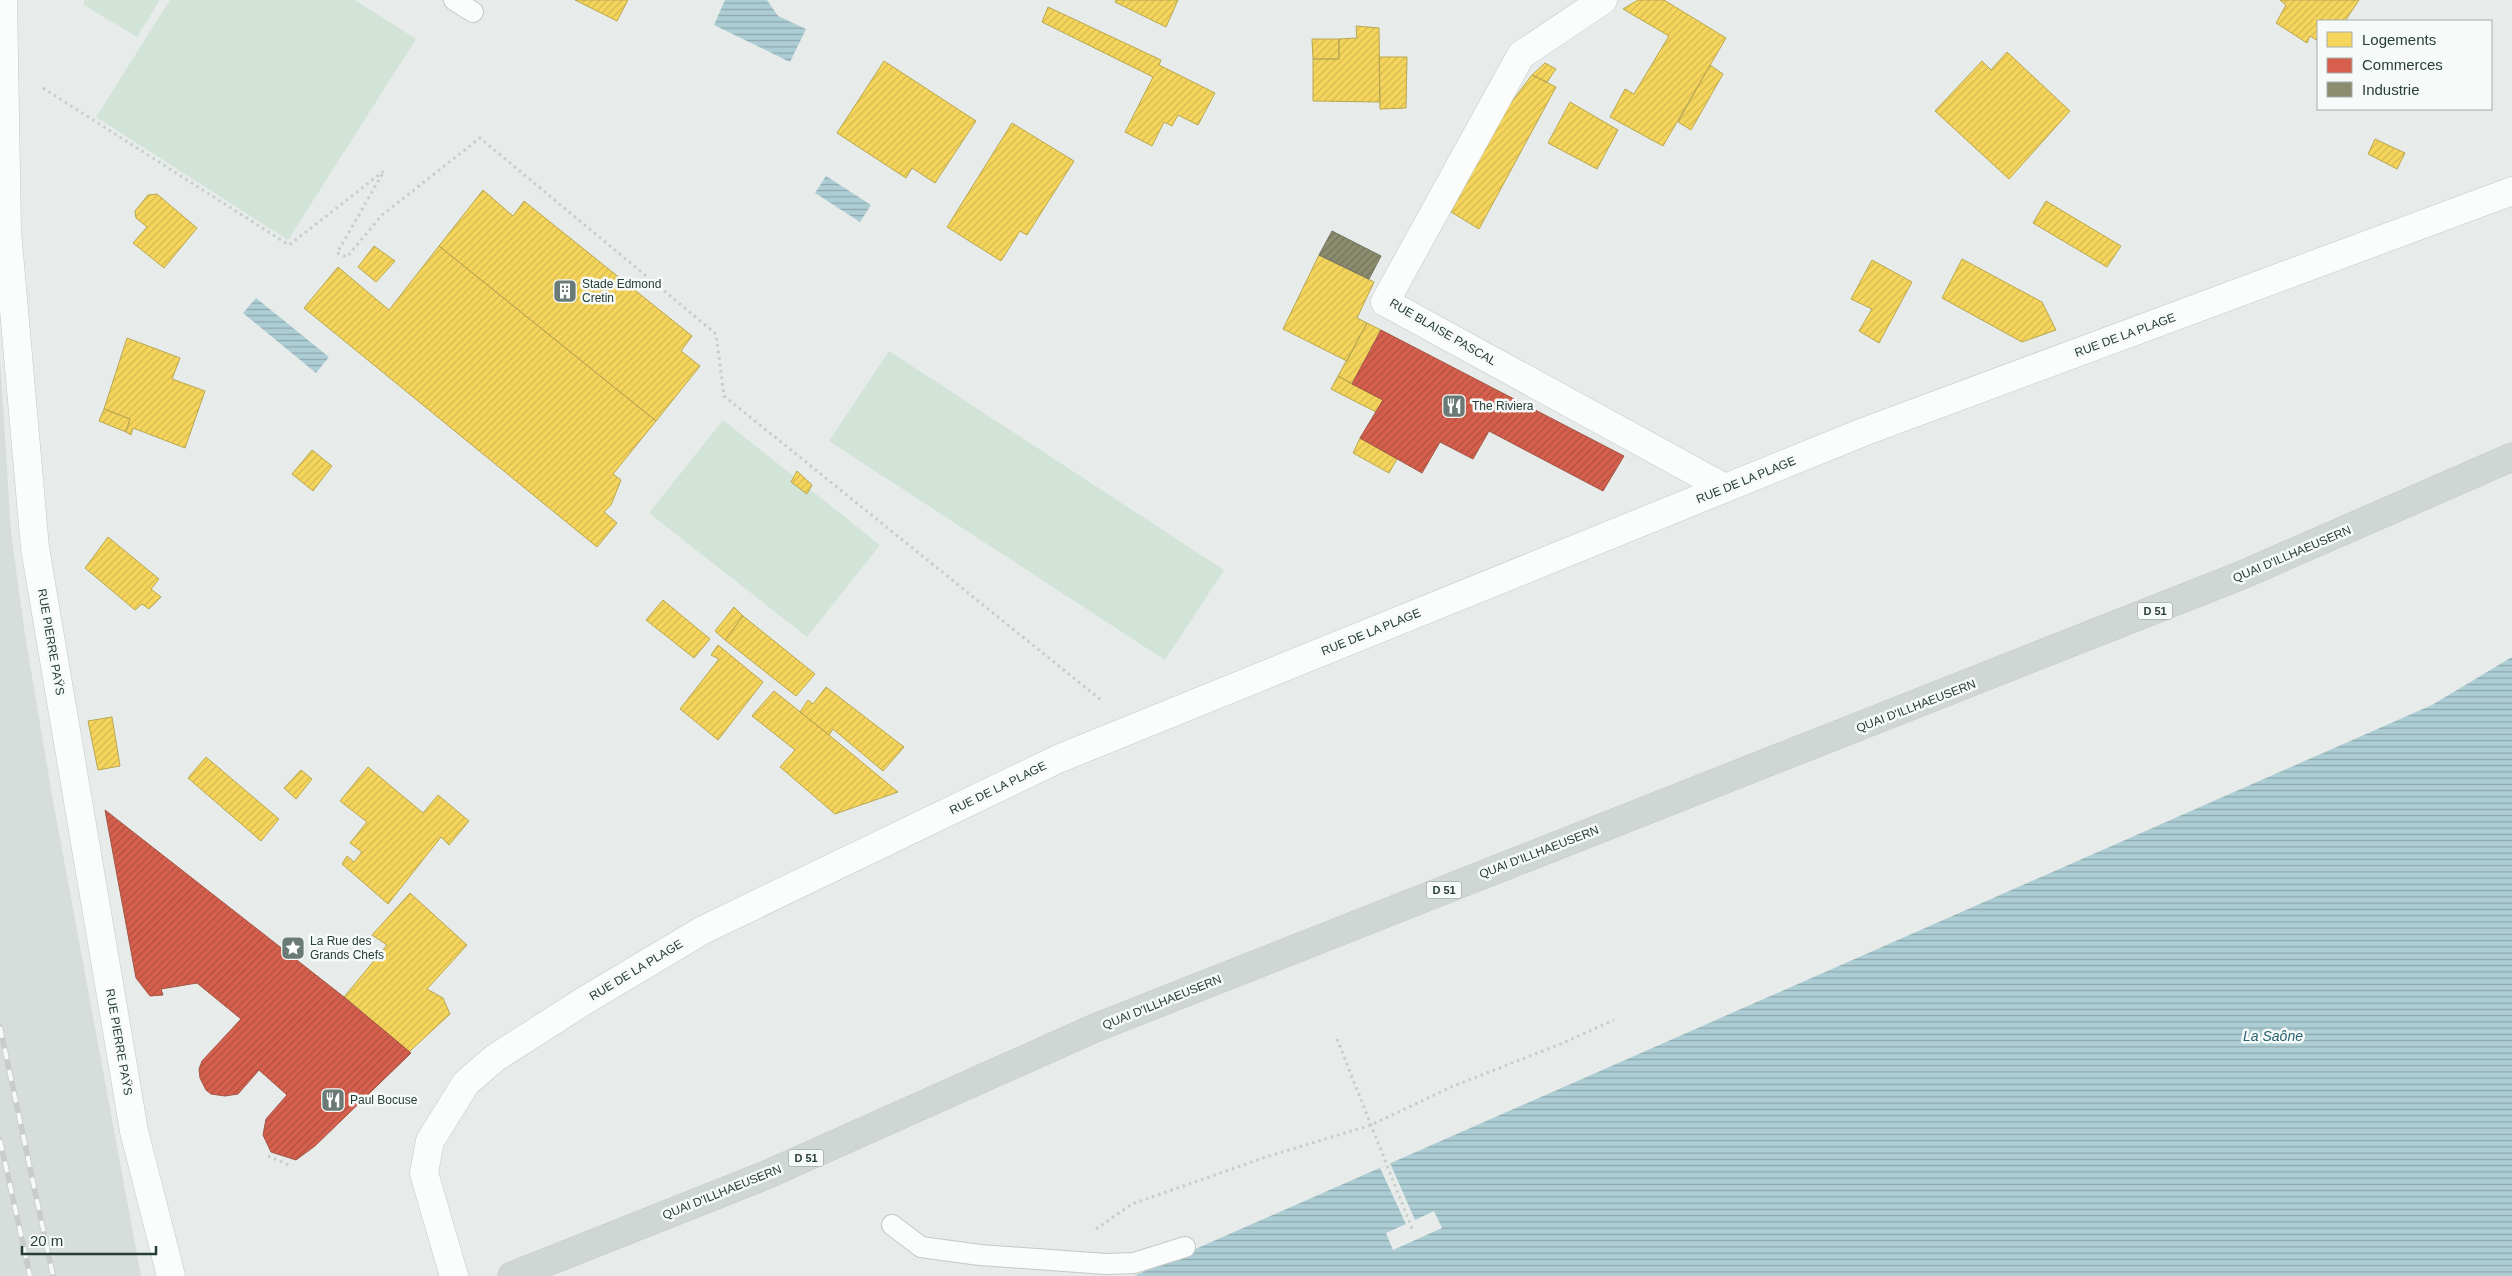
<svg xmlns="http://www.w3.org/2000/svg" width="2512" height="1276" font-family="Arial,sans-serif">
  <defs>
    <pattern id="water-rules" width="6" height="5" patternUnits="userSpaceOnUse" patternTransform="scale(1.25)"><rect width="6" height="5" fill="#adcdd4"/><path d="M0 2.5h6" fill="none" stroke="#8da8ad"/></pattern>
    <pattern id="homes-hatch" width="6" height="6" patternUnits="userSpaceOnUse" patternTransform="scale(1.25)"><rect width="6" height="6" fill="#f6d55c"/><path d="M-1 1l2-2M0 6l6-6M5 7l2-2" fill="none" stroke="#d3b851"/></pattern>
    <pattern id="shops-hatch" width="6" height="6" patternUnits="userSpaceOnUse" patternTransform="scale(1.25)"><rect width="6" height="6" fill="#d6604d"/><path d="M-1 1l2-2M0 6l6-6M5 7l2-2" fill="none" stroke="#ae5041"/></pattern>
    <pattern id="industry-hatch" width="6" height="6" patternUnits="userSpaceOnUse" patternTransform="scale(1.25)"><rect width="6" height="6" fill="#8c8c6e"/><path d="M-1 1l2-2M0 6l6-6M5 7l2-2" fill="none" stroke="#72745b"/></pattern>
  </defs>
  <rect width="100%" height="100%" fill="#e7ecea"/>
  <!-- built -->
  <path fill="#d6ddda" d="M0 359 11 532 25 635 52 795 141 1276H0Z"/>
  <!-- garden -->
  <path fill="#d2e3d8" d="M84 0H160L137 37 84 5Z
    M170 0H355L416 39 288 240 96 117Z
    M889 351 1224 570 1165 660 829 441Z
    M723 420 880 545 807 637 649 513Z"/>
  <!-- water -->
  <path fill="url(#water-rules)" d="M725 0H767L778 16 806 29 790 62 714 25Z
    M826 176 871 205 860 222 815 193Z
    M256 298 329 357 316 373 243 313Z
    M2512 657V1276H1134L2432 705Z"/>
  <!-- pier -->
  <path fill="#e7ecea" d="M1390 1163 1415 1220 1434 1211 1442 1228 1393 1250 1386 1233 1406 1224 1380 1168Z"/>
  <!-- homes -->
  <path fill="url(#homes-hatch)" stroke="#b8a751" d="M575 0H628L617 21Z
    M1116 0H1178L1166 27 1115 2Z
    M1638 0H1664L1726 38 1663 146 1610 117 1625 89 1634 94 1669 36 1623 9Z
    M2280 0H2359L2345 21H2318V41L2310 36 2307 43 2276 23 2286 5Z
    M1048 7 1161 60 1159 65 1215 93 1198 125 1178 115 1172 126 1164 122 1152 146 1125 132 1153 77 1042 22Z
    M1356 26 1379 28 1380 102 1313 101V59H1339V39L1357 38Z
    M1312 39H1339V59H1313Z
    M2007 52 2070 111 2009 179 1935 111 1982 61 1991 70Z
    M1379 57H1407L1406 108 1380 109Z
    M884 61 976 121 935 183 912 168 906 178 837 133Z
    M1545 63 1556 69 1547 82 1532 75Z
    M1710 65 1723 74 1691 130 1678 122Z
    M1532 75 1556 87 1479 229 1451 212 1504 112Z
    M1570 102 1618 130 1597 169 1548 143Z
    M1012 123 1074 161 1027 235 1020 231 1001 261 947 227Z
    M2375 139 2405 153 2397 169 2368 154Z
    M483 190 513 216 524 201 692 336 681 351 700 366 656 421 439 246Z
    M157 194 197 228 164 268 133 243 147 227 136 218 135 211 148 195Z
    M2046 201 2121 246 2107 267 2033 223Z
    M374 246 395 261 376 282 358 267Z
    M439 246 656 421 613 474 621 480 611 505 604 512 617 523 597 547 304 308 338 267 389 310Z
    M1319 255 1374 282 1357 318 1367 323 1347 361 1283 329Z
    M1962 259 2042 302 2056 330 2022 342 1942 298Z
    M1872 260 1912 282 1879 343 1859 331 1872 309 1851 299Z
    M1367 323 1381 330 1352 384 1338 376Z
    M127 338 180 358 172 379 205 391 185 448 133 428 131 435 126 432 130 419 104 409Z
    M1338 376 1383 400 1376 412 1331 389Z
    M104 409 130 419 126 432 99 421Z
    M1360 438 1397 459 1389 473 1353 453Z
    M312 450 332 466 313 491 292 474Z
    M797 471 812 485 807 494 791 482Z
    M108 537 159 579 151 589 161 597 149 609 142 604 135 610 85 568Z
    M663 600 710 639 694 658 646 620Z
    M734 607 743 616 725 640 715 631Z
    M743 616 815 674 796 696 725 640Z
    M718 645 763 682 718 740 680 709 719 659 711 655Z
    M826 687 904 747 883 771 833 729 829 735 800 712 808 700 813 704Z
    M774 691 829 735 898 792 835 814 780 767 795 750 752 716Z
    M112 717 120 766 98 770 88 721Z
    M206 757 279 819 261 841 188 778Z
    M368 767 423 813 438 795 469 821 449 845 441 837 388 904 342 864 347 856 354 862 362 852 350 843 367 822 340 801Z
    M301 770 312 779 296 799 284 788Z
    M410 893 467 945 427 989 443 998 450 1014 409 1052 344 997 387 945 372 935Z"/>
  <!-- shops -->
  <path fill="url(#shops-hatch)" stroke="#a25647" d="M1381 330 1624 456 1603 491 1489 431 1473 459 1440 442 1422 473 1360 438 1383 400 1352 384Z
    M105 810 344 997 411 1053 315 1146 296 1160 271 1152 263 1135 266 1119 287 1095 259 1070 238 1094 225 1096 211 1094 206 1090 200 1078 199 1069 202 1061 241 1019 197 983 161 989 163 995 150 996 136 978Z"/>
  <!-- industry -->
  <path fill="url(#industry-hatch)" stroke="#6e745e" d="M1332 231 1381 256 1369 279 1319 255Z"/>
  <g fill="none" stroke-linecap="round" stroke-linejoin="round">
    <!-- service casing -->
    <g stroke="#c4c9c7" stroke-width="22">
      <path id="service" d="M454 0 473 12
        M892 1225 921 1247 980 1255 1106 1264 1134 1263 1185 1247"/>
    </g>
    <!-- minor casing -->
    <g stroke="#c4c9c7" stroke-width="29">
      <path id="minor" d="M3 0 7 231 35 548 134 1131 171 1276
        M1603 0 1521 55 1385 302 1725 488
        M454 1276 424 1173 430 1141 466 1083 495 1058 584 1001 703 930 1058 759 1866 431 2512 191"/>
    </g>
    <!-- primary casing -->
    <g stroke="#c3cac8" stroke-width="29">
      <path id="primary" d="M512 1276 766 1175 1095 1028 2242 575 2512 457"/>
    </g>
    <!-- path -->
    <path stroke="#c7cdcb" stroke-width="3" stroke-dasharray="2.5 4" stroke-linecap="butt" d="M43 88 289 245 384 171 337 253 347 257 382 215 480 138 716 334 724 396 1101 700
      M1337 1039 1413 1231
      M268 1156 291 1166
      M1096 1229 1132 1204 1266 1157 1371 1125 1451 1087 1563 1043 1614 1020"/>
    <!-- service -->
    <use href="#service" stroke="#fbfcfc" stroke-width="20"/>
    <!-- minor -->
    <use href="#minor" stroke="#fbfcfc" stroke-width="28"/>
    <!-- primary -->
    <use href="#primary" stroke="#cfd6d4" stroke-width="28"/>
    <!-- rail casing -->
    <g stroke="#c8cccb" stroke-width="5.5">
      <path id="rail" d="M0 1027 53 1276
        M0 1140 30 1276"/>
    </g>
    <!-- rail -->
    <use href="#rail" stroke="#f6faf8" stroke-width="4" stroke-dasharray="11" stroke-linecap="butt"/>
  </g>
  <!-- icons -->
  <defs>
    <g id="building-square" transform="scale(1.25)"><rect x="-9" y="-9" width="18" height="18" rx="4" fill="#6a7a76" stroke="#f6faf8"/><path d="M-4-6H4V6H1V3H-1V6H-4ZM-2.5-4.3h1.7v1.8h-1.7ZM.8-4.3h1.7v1.8H.8ZM-2.5-1h1.7V.8h-1.7ZM.8-1h1.7V.8H.8Z" fill="#fff"/></g>
    <g id="restaurant-square" transform="scale(1.25)"><rect x="-9" y="-9" width="18" height="18" rx="4" fill="#6a7a76" stroke="#f6faf8"/><path d="M-5-6h1v4h1v-4h1v4h1v-4h1v5L-1.5 .5V6h-2V.5L-5-1ZM5-6V6H3V1.5H1.5Q1.5-4 5-6Z" fill="#fff"/></g>
    <g id="sight-square" transform="scale(1.25)"><rect x="-9" y="-9" width="18" height="18" rx="4" fill="#6a7a76" stroke="#f6faf8"/><path d="M0-6L1.8-2.2L6-1.7L2.9 1.2L3.7 5.4L0 3.3L-3.7 5.4L-2.9 1.2L-6-1.7L-1.8-2.2Z" fill="#fff"/></g>
  </defs>
  <g fill-rule="evenodd">
    <use href="#building-square" x="565" y="291"/>
    <use href="#restaurant-square" x="1454" y="406"/>
    <use href="#sight-square" x="293" y="948"/>
    <use href="#restaurant-square" x="333" y="1100"/>
  </g>
  <g text-anchor="middle" dominant-baseline="central" stroke-width="5" stroke-linejoin="round" paint-order="stroke">
    <!-- shield labels -->
    <g fill="#f6faf8" stroke="#657672" stroke-width="1">
      <rect x="2137.5" y="602.5" width="35" height="17" rx="4"/>
      <rect x="1426.5" y="881.5" width="35" height="17" rx="4"/>
      <rect x="788.5" y="1149.5" width="35" height="17" rx="4"/>
    </g>
    <g font-size="11" font-weight="bold" fill="#273d38">
      <text x="2155" y="611">D 51</text>
      <text x="1444" y="890">D 51</text>
      <text x="806" y="1158">D 51</text>
    </g>
    <!-- poi labels -->
    <g font-size="12" fill="#273d38" stroke="#f6faf8" text-anchor="start">
      <text x="582" y="284">Stade Edmond<tspan x="582" dy="14">Cretin</tspan></text>
      <text x="1472" y="406">The Riviera</text>
      <text x="310" y="941">La Rue des<tspan x="310" dy="14">Grands Chefs</tspan></text>
      <text x="350" y="1100">Paul Bocuse</text>
    </g>
    <!-- street labels -->
    <g font-size="12" fill="#273d38" stroke="#f6faf8">
      <text transform="translate(1443 332) rotate(30)">RUE BLAISE PASCAL</text>
      <text transform="translate(2125 335) rotate(-20)">RUE DE LA PLAGE</text>
      <text transform="translate(1746 480) rotate(-22)">RUE DE LA PLAGE</text>
      <text transform="translate(2292 554) rotate(-23)">QUAI D'ILLHAEUSERN</text>
      <text transform="translate(1371 632) rotate(-22)">RUE DE LA PLAGE</text>
      <text transform="translate(51 642) rotate(80)">RUE PIERRE PAŸS</text>
      <text transform="translate(1916 706) rotate(-21)">QUAI D'ILLHAEUSERN</text>
      <text transform="translate(998 788) rotate(-26)">RUE DE LA PLAGE</text>
      <text transform="translate(1539 852) rotate(-21)">QUAI D'ILLHAEUSERN</text>
      <text transform="translate(636 970) rotate(-31)">RUE DE LA PLAGE</text>
      <text transform="translate(1162 1002) rotate(-22)">QUAI D'ILLHAEUSERN</text>
      <text transform="translate(119 1042) rotate(80)">RUE PIERRE PAŸS</text>
      <text transform="translate(722 1192) rotate(-22)">QUAI D'ILLHAEUSERN</text>
    </g>
    <!-- water labels -->
    <g font-size="14" font-style="italic" fill="#276373" stroke="#f6faf8">
      <text x="2273" y="1036">La Saône</text>
    </g>
  </g>
  <!-- legend -->
  <rect x="2317" y="20" width="175" height="90" fill="#f6faf8" stroke="#a3aeab"/>
  <rect x="2327" y="32" width="25" height="15" fill="#f6d55c" stroke="#a3aeab"/>
  <text x="2362" y="45" font-size="15" fill="#273d38">Logements</text>
  <rect x="2327" y="58" width="25" height="15" fill="#d6604d" stroke="#a3aeab"/>
  <text x="2362" y="70" font-size="15" fill="#273d38">Commerces</text>
  <rect x="2327" y="82" width="25" height="15" fill="#8c8c6e" stroke="#a3aeab"/>
  <text x="2362" y="95" font-size="15" fill="#273d38">Industrie</text>
  <!-- scale -->
  <path d="M22 1246v8h134v-8" fill="none" stroke="#273d38" stroke-width="2.5"/>
  <text x="30" y="1246" font-size="15" fill="#273d38" stroke="#f6faf8" stroke-width="4" paint-order="stroke">20 m</text>
</svg>
